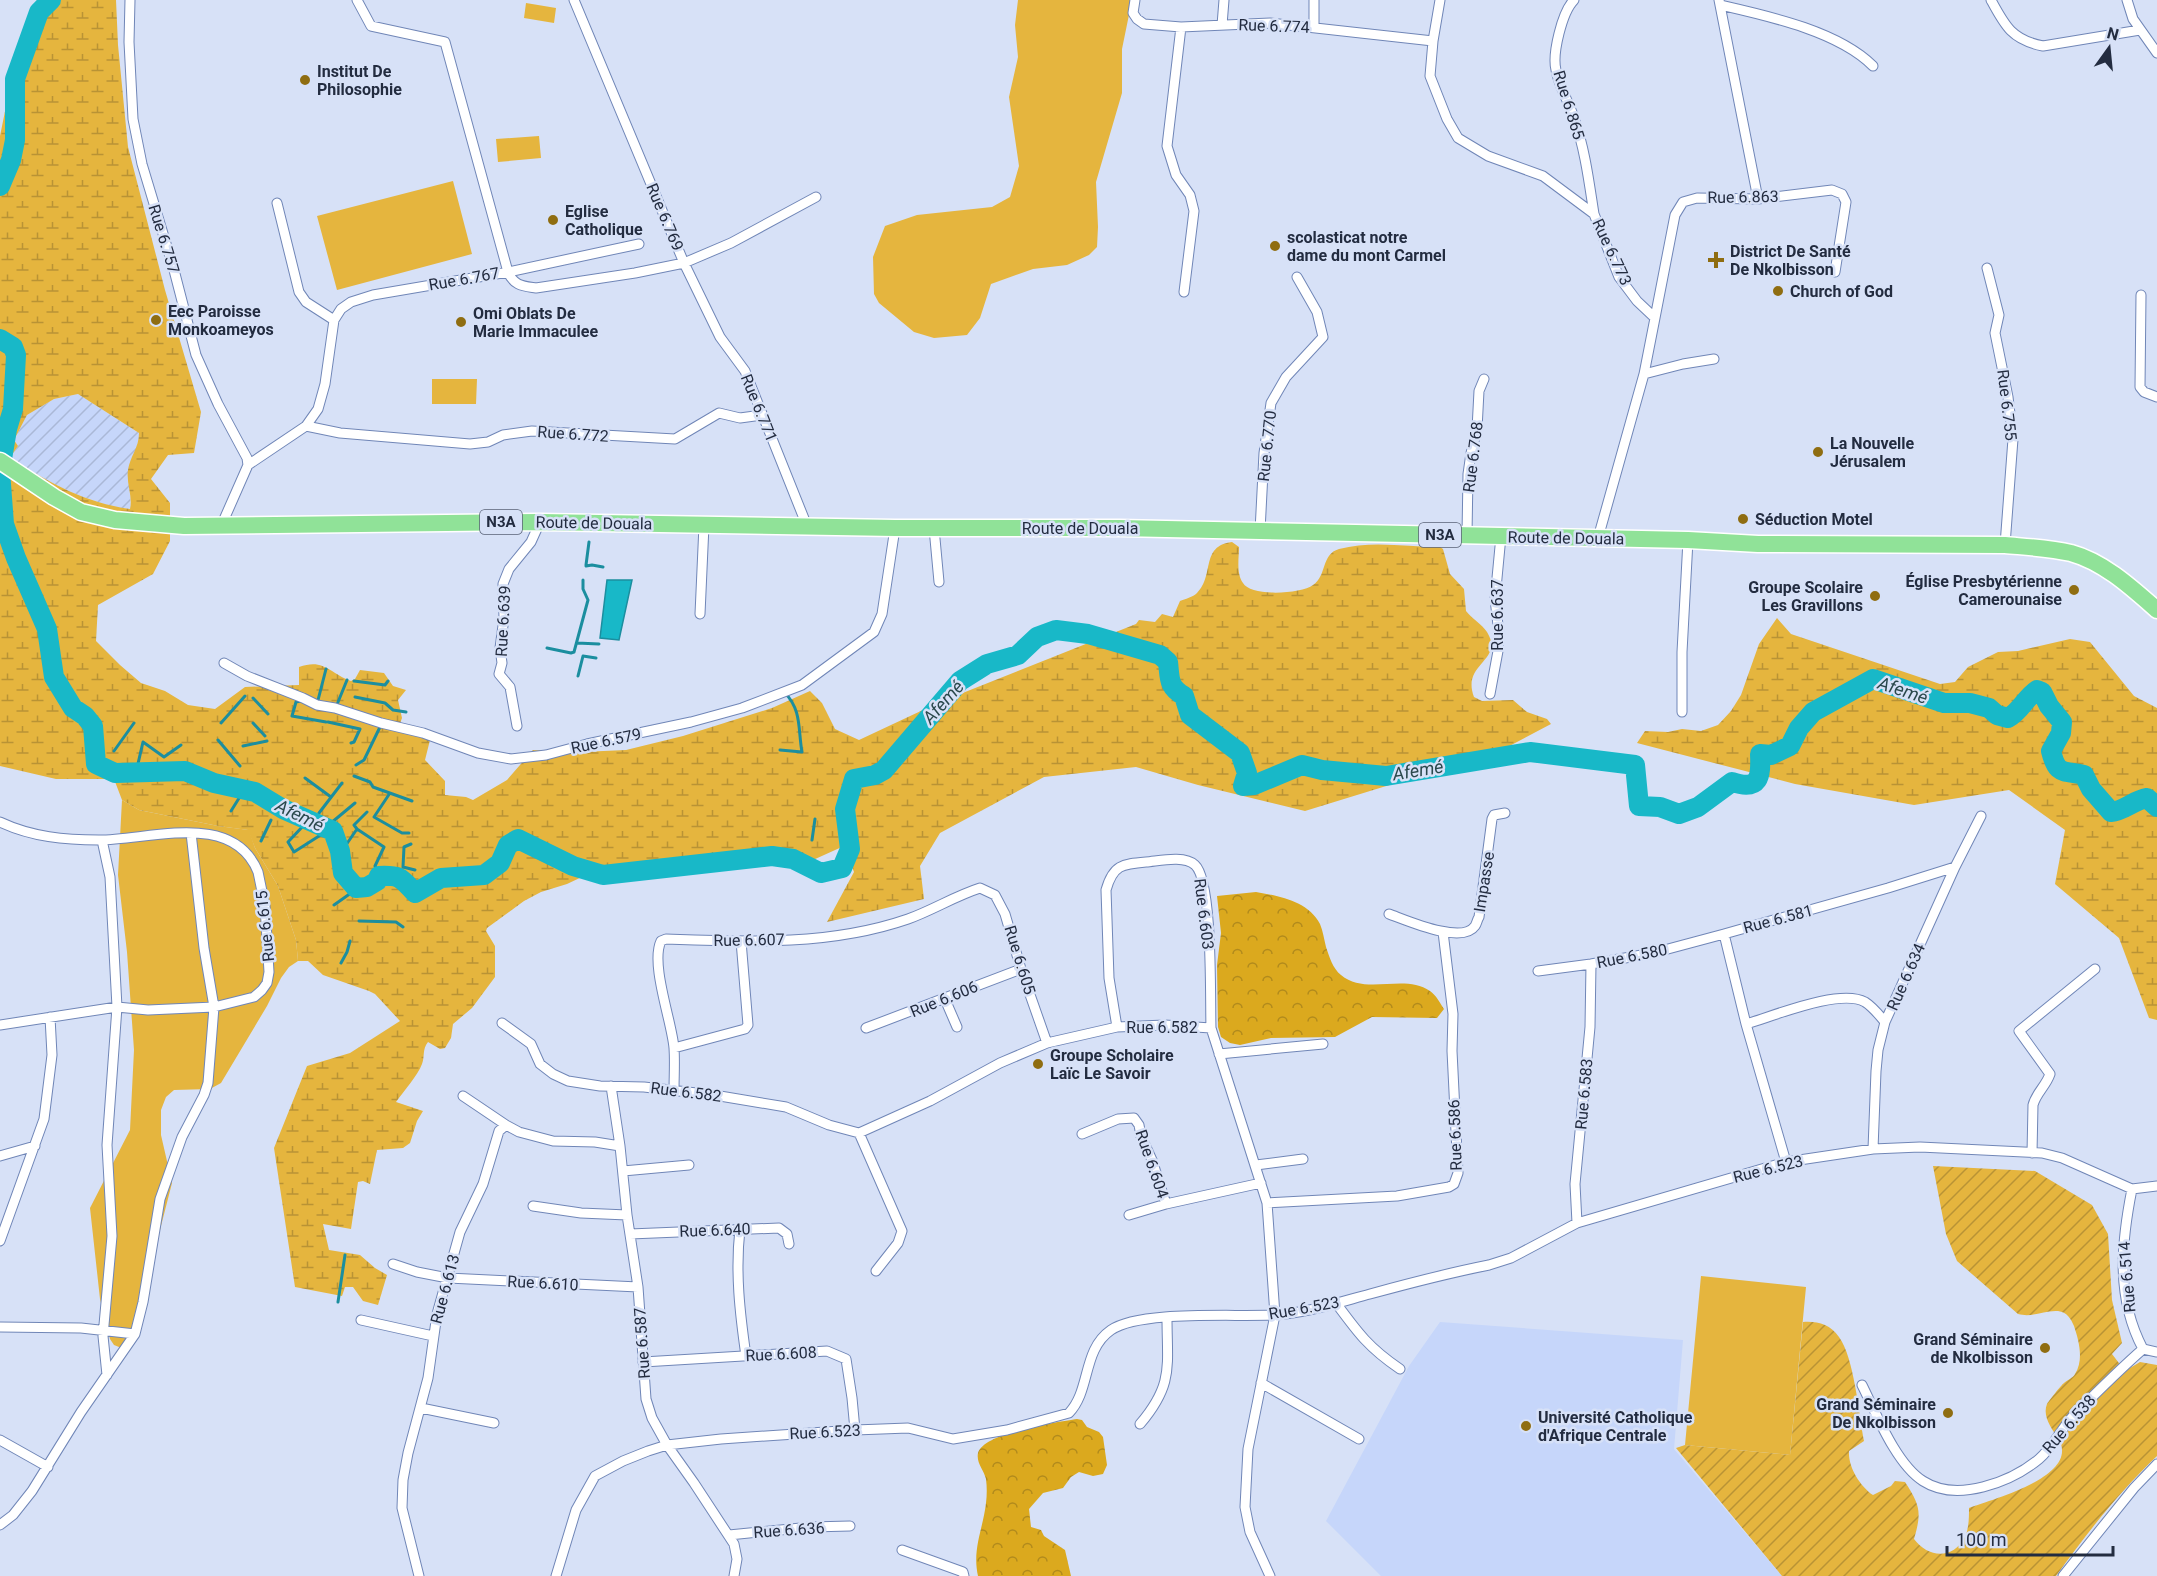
<svg xmlns="http://www.w3.org/2000/svg" width="2157" height="1576" font-family="Roboto,sans-serif">
  <defs>
    <pattern id="industrial-furrows" width="10" height="10" patternUnits="userSpaceOnUse" patternTransform="scale(1.5)"><rect width="10" height="10" fill="#c6d6fa"/><path d="M-1 1l2-2M0 10L10 0M9 11l2-2" fill="none" stroke="#aab8d7"/></pattern>
    <pattern id="forest-crowns" width="20" height="18" patternUnits="userSpaceOnUse" patternTransform="scale(1.5)"><rect width="20" height="18" fill="#dba91e"/><path d="M2 6a3 3 0 1 1 6 0M12 15a3 3 0 1 1 6 0" fill="none" stroke="#b18a1c"/></pattern>
    <pattern id="wetland-marsh" width="20" height="14" patternUnits="userSpaceOnUse" patternTransform="scale(1.5)"><rect width="20" height="14" fill="#e5b53e"/><path d="M1 5h8M5 5V1M11 12h8M15 12V8" fill="none" stroke="#b99335"/></pattern>
    <pattern id="garden-furrows" width="10" height="10" patternUnits="userSpaceOnUse" patternTransform="scale(1.5)"><rect width="10" height="10" fill="#e5b53e"/><path d="M-1 1l2-2M0 10L10 0M9 11l2-2" fill="none" stroke="#b99335"/></pattern>
  </defs>
  <rect width="100%" height="100%" fill="#d7e1f7"/>
  <!-- built -->
  <path fill="#c6d6fa" d="M1440 1322 1683 1340 1674 1449 1782 1576H1381L1326 1521 1409 1366Z"/>
  <!-- industrial -->
  <path fill="url(#industrial-furrows)" d="M78 394 139 433V443L128 470 131 509 113 507 83 497 53 484 13 460 11 456 18 446 14 440 27 415 54 399Z"/>
  <!-- green -->
  <path fill="#e5b53e" d="M1018 0H1132L1122 49V93L1096 182 1098 227 1097 247 1089 255 1067 265 1033 269 991 284 980 318 967 335 934 338 914 332 879 303 874 294 873 257 885 226 917 215 992 207 1010 197 1019 166 1009 97 1018 57 1015 25Z
    M526 3 556 8 554 23 524 18Z
    M539 136 541 158 498 162 496 139Z
    M453 181 472 254 337 290 317 216Z
    M432 379H477L476 404H432Z
    M122 800 139 810 218 826 249 830 255 848 278 886 296 940 298 961 289 967 281 978 267 1006 221 1083 210 1089 174 1090 166 1097 161 1110V1135L172 1183 130 1347H119L114 1345 110 1339 100 1299 90 1208 130 1130 134 1050 127 952 118 875Z
    M1701 1276 1806 1287 1790 1455 1685 1445Z"/>
  <!-- forest -->
  <path fill="url(#forest-crowns)" d="M1256 892C1279 896 1308 901 1320 924 1323 931 1324 939 1326 947 1329 956 1333 969 1341 975 1366 996 1404 973 1430 991 1436 995 1440 1003 1444 1009L1437 1018 1372 1017 1335 1037 1271 1038 1240 1045 1230 1043 1221 1037 1218 1027 1217 965 1221 933 1217 896Z
    M1077 1419 1082 1420 1087 1427 1099 1432 1103 1437 1107 1465 1103 1474 1093 1476 1079 1472 1071 1477 1063 1488 1043 1493 1029 1509 1031 1527 1041 1530 1044 1536 1065 1550 1071 1576H978C972 1549 983 1529 986 1503 987 1495 987 1487 986 1479 984 1470 976 1463 978 1453 984 1432 1058 1422 1077 1419Z"/>
  <!-- wetland -->
  <path fill="url(#wetland-marsh)" fill-rule="evenodd" d="M37 0H116L118 45 128 147 165 290 201 412 194 453 168 455 151 479 170 503V541L153 574 98 605 96 641 120 665 141 683 165 691 188 705 215 709 245 687 299 685V667C324 658 329 673 351 681L355 679 360 670 384 673 393 686 406 690 398 700 402 718 399 726 431 736 425 760 445 781V795L466 797 473 800 507 780 533 750 581 752 626 750 683 736 772 708 810 691 822 703 835 729 859 740 940 702 1136 624 1139 620 1155 622 1162 614 1173 617 1180 601C1185 599 1193 597 1197 593 1215 575 1200 546 1232 542L1239 547C1239 558 1236 573 1243 583 1251 597 1301 594 1313 585 1327 576 1321 554 1339 549 1372 540 1407 547 1440 547L1443 549 1450 574 1464 589 1466 611C1472 619 1482 624 1487 632 1505 661 1461 663 1474 697L1482 701 1513 700 1527 712 1547 719 1551 724 1500 751 1305 811 1198 785 1136 767 1044 777 940 833 920 866 924 899 827 922 854 872 844 846 813 860 771 850 681 858 603 867 567 884 541 892 524 901 487 928 486 931 495 946V977L472 1008 453 1024 451 1038 445 1048 440 1049 428 1042C422 1049 425 1057 422 1064 418 1075 403 1092 396 1102L423 1111 417 1121 410 1143 403 1148 377 1150 370 1184 363 1181 358 1182 351 1229 323 1224 329 1250 360 1255 375 1268 387 1275 378 1305 363 1301 353 1287H345L342 1296 295 1287 274 1148 307 1066 350 1053 400 1021 375 994 369 991 323 975 308 961H298L296 940 278 886 255 848 248 830 218 826 139 810 122 800 114 779H56L0 766V136L15 62ZM78 394 139 433C139 448 130 456 128 470 126 483 133 497 130 509 86 503 50 483 13 460L11 456 18 446 14 440 27 415 54 399Z
    M1777 618 1791 634 1940 684 1955 682 1968 667 1998 652 2018 651 2070 639 2090 642 2134 696 2157 708V1020L2149 1018 2119 938 2055 884 2065 830 2009 790 1914 805 1795 784 1637 743 1645 731 1668 732 1682 729 1701 731 1718 725 1731 711 1741 695 1759 644Z"/>
  <!-- garden -->
  <path fill="url(#garden-furrows)" d="M1933 1166 2035 1171 2092 1205 2108 1234 2112 1300 2122 1343 2112 1354 2125 1371 2140 1362 2157 1365V1456C2119 1492 2087 1533 2056 1576H1782L1676 1448 1685 1445 1790 1455 1803 1322C1817 1321 1830 1324 1839 1337 1854 1357 1859 1415 1864 1441L1849 1451C1848 1467 1860 1486 1873 1495L1891 1486 1895 1481 1905 1482C1920 1505 1922 1512 1914 1539 1928 1558 1953 1560 1965 1537 1969 1528 1969 1517 1969 1508 1993 1499 2082 1476 2058 1438 2052 1429 2042 1416 2047 1404 2048 1402 2062 1384 2064 1383 2067 1380 2073 1378 2075 1374 2084 1360 2079 1341 2074 1326 2071 1319 2067 1312 2058 1311 2044 1310 2033 1318 2018 1314L1957 1261 1946 1234Z"/>
  <!-- water -->
  <path fill="#18b8c8" stroke="#1b8e9f" stroke-width="1.5" d="M607 580H632L619 640 600 638Z"/>
  <g fill="none" stroke-linecap="round" stroke-linejoin="round">
    <!-- stream -->
    <path stroke="#1b8e9f" stroke-width="3" d="M586 565 589 542
      M586 566 592 565 603 567
      M577 643 599 644
      M547 648 571 653 574 652 588 600 583 589V580
      M578 676 583 656 596 658
      M354 681 385 685 388 681
      M355 697 385 703 393 710 406 712
      M253 698 268 714
      M301 701 296 702 292 716 326 722
      M317 704 326 669
      M336 707 347 680
      M328 722 360 729 354 742 351 743
      M221 723 245 696
      M253 723 265 736
      M218 740 240 766
      M243 746 267 741
      M780 750 802 752C798 731 802 710 785 693
      M114 751 134 723
      M356 765 364 760 381 725
      M137 768 143 742 164 757 181 745
      M354 776 370 782 373 787 412 801
      M305 778 331 797
      M390 793 374 817 402 833H409
      M231 811 241 795
      M319 813 342 783
      M306 819 305 824 288 842 294 852 330 829
      M331 823 355 803
      M357 829 384 847 375 866 378 872
      M812 840 815 819
      M261 841 271 820
      M411 844 404 847 403 867 415 870
      M337 858 357 829 354 825 367 812
      M334 905 351 893 354 885
      M359 921 396 922 403 927
      M341 963 347 952 350 941
      M338 1302 345 1255"/>
    <!-- river -->
    <path stroke="#18b8c8" stroke-width="20" d="M0 186 11 160 15 140V79L39 12 51 0
      M0 339 13 347 16 355 13 409 7 429 0 471 4 524 16 558 47 629 54 677 73 708 85 716 93 726 96 764 115 773 185 771 214 783 255 792 283 809 333 831 340 851 343 873 356 888 367 887 377 881 379 876C401 875 401 878 415 893L441 878 484 875 500 863 508 845 518 839 573 866 603 875 772 856 793 859 821 873 842 868 850 849 845 809 854 779 875 775 884 770 960 681 987 664 1018 655 1037 637 1056 630 1088 634 1160 655 1168 662C1170 679 1168 687 1184 696L1190 715 1240 753 1247 773 1243 786 1254 785 1302 765 1322 770 1386 776 1530 752 1635 765 1639 806 1660 807 1679 814 1698 807 1732 782C1760 791 1761 777 1760 754L1771 755 1790 746 1799 728 1813 712 1873 679 1944 703H1970L1989 708 1997 715 2008 718C2021 711 2025 698 2037 690L2042 692 2049 706 2062 722 2061 733 2051 751C2057 775 2061 770 2084 775L2091 789 2111 812C2124 811 2134 800 2147 798L2157 807"/>
    <!-- minor casing -->
    <g stroke="#7086b7" stroke-width="11">
      <path id="minor" d="M130 0 129 42 133 119 142 164 174 270 196 355 218 404 247 458 248 465
        M574 0 684 263 635 273 536 288C523 286 514 286 508 272L639 244
        M1135 0 1133 13 1137 19 1144 24 1181 27 1270 23 1433 41
        M1314 0V27
        M1440 0 1433 41 1430 76 1447 119 1458 138 1488 156 1543 176 1594 214 1619 277 1637 301 1655 318 1644 374 1598 538
        M1574 0C1562 12 1552 54 1556 70 1559 87 1569 102 1574 118 1585 149 1589 182 1594 214
        M1719 0 1758 199
        M1991 0C2005 26 2012 40 2043 46L2140 30
        M2127 0 2133 19 2157 53
        M1720 5C1768 16 1838 31 1873 66
        M1222 25 1224 0
        M1181 27 1167 146 1176 175 1190 195 1194 211 1184 292
        M277 203 299 292 306 302 334 320
        M1987 268 1999 315 1995 333 2008 397 2013 439 2005 545
        M2141 295 2140 387 2144 392 2157 397
        M1655 318 1675 215 1683 202 1697 198 1758 199 1832 190 1842 194 1846 202 1835 272
        M1644 374 1683 364 1714 359
        M306 426 340 433 470 444 488 442 503 435 532 431 675 439 719 413 740 418 762 415
        M222 524 248 465 306 426 318 409 325 384 334 320 341 309 351 302 373 295 508 272 445 42 371 26 357 0
        M807 526 745 371 720 337 684 263 731 243 816 197
        M934 528 939 582
        M1260 531 1264 453 1271 403 1286 377 1323 337 1317 312 1297 277
        M1467 535 1468 474 1471 453 1477 429 1479 391 1484 379
        M700 614 704 525
        M224 663 247 676 303 698 317 705 335 708 381 723 423 733 478 753 511 759 546 755 587 744 691 722 742 708 802 685 874 632 882 614 895 528
        M1490 694 1498 651 1499 634 1495 599 1501 536
        M1682 712V652L1688 540
        M517 726 510 687 499 674 502 663 500 648 504 618 503 584 509 569 531 542 540 522
        M0 822C32 837 65 840 99 840 150 840 233 810 258 872L265 906 269 972 267 983 262 990 254 997 214 1007 148 1010 117 1007 0 1025
        M102 840 110 877 117 1007 107 1145 112 1236 103 1336 107 1375
        M1389 914C1406 920 1462 945 1475 926 1477 923 1477 920 1479 917L1492 819 1494 815 1505 813
        M1538 971 1591 964 1653 953 1724 934
        M944 997 957 1027
        M502 1023 531 1044 540 1064 553 1074 568 1081 600 1086 644 1087 714 1095 786 1107 829 1125 859 1133 930 1101 1000 1063 1047 1043 1117 1027 1165 1025 1211 1028 1267 1203 1275 1315 1248 1449 1245 1507 1250 1532 1270 1576
        M1746 1024C1774 1016 1840 988 1865 1002 1873 1007 1879 1015 1885 1022
        M1117 1027 1109 978 1106 890C1113 865 1122 864 1146 862 1159 861 1184 855 1195 865 1213 881 1210 1000 1211 1028
        M866 1028 1021 969
        M674 1048 745 1029 748 1025 741 941
        M1219 1054 1323 1044
        M611 1086 620 1146 627 1215 638 1287 646 1399 652 1418 667 1445 694 1483 734 1544 737 1559 734 1576
        M674 1091C674 1077 675 1062 674 1048 672 1022 650 964 661 941L666 939C746 942 830 946 908 919 933 910 955 896 980 888L995 895 1005 914 1021 969 1047 1043
        M463 1096 506 1125
        M859 1133 902 1231 898 1243 876 1271
        M1082 1134 1118 1119 1134 1118 1139 1125 1141 1136 1152 1160 1166 1204 1261 1183
        M1873 1149 1876 1071 1878 1050 1885 1022 1955 867 1981 816
        M2032 1153 2033 1105C2036 1093 2046 1086 2050 1074L2019 1031 2095 969
        M0 1156 35 1146
        M1786 1162 1746 1024 1724 934 1888 888 1955 867
        M1256 1165 1303 1159
        M623 1171 689 1165
        M2132 1189C2121 1244 2116 1298 2143 1349L2157 1352
        M1267 1203 1397 1196 1449 1187 1454 1184 1458 1173 1452 1051 1453 1014 1443 932
        M533 1206 581 1213 627 1215
        M1129 1215 1166 1204
        M1577 1223 1575 1184 1590 1027 1591 964
        M740 1229C735 1272 740 1314 746 1356
        M630 1234 779 1228 787 1234 789 1244
        M0 1241 44 1119 52 1055 50 1017
        M393 1264 417 1272 448 1278 638 1287
        M1336 1303C1358 1333 1369 1348 1400 1369
        M361 1320 433 1336
        M0 1327 81 1328 135 1334
        M643 1362 827 1351 846 1359 852 1398 855 1430
        M1261 1383 1359 1439
        M1862 1385C1876 1413 1896 1464 1923 1481 1957 1503 2011 1482 2039 1459 2053 1447 2061 1429 2073 1416 2096 1393 2119 1370 2143 1349
        M421 1408 494 1423
        M1140 1424C1174 1384 1167 1366 1167 1318
        M0 1440 48 1467
        M0 1525 13 1515 32 1491 81 1412 135 1334 143 1302 160 1199 182 1137 204 1095 208 1083 214 1007 204 948 191 833
        M729 1535 811 1527 850 1526
        M902 1550 963 1572 964 1576
        M419 1576 402 1508 403 1480 408 1453 428 1378 437 1314 460 1232 483 1184 499 1131 506 1125 519 1132 553 1141 595 1142 620 1146
        M556 1576 576 1510 595 1476 623 1461 648 1451 667 1445 721 1439 855 1430 908 1428 953 1439 1007 1430 1069 1413C1091 1390 1082 1350 1111 1330 1140 1310 1234 1317 1272 1315 1304 1314 1340 1302 1370 1294 1410 1283 1449 1273 1489 1265L1511 1258 1577 1223 1786 1162 1873 1149 1920 1147 2042 1153 2062 1158 2132 1189 2157 1186
        M2063 1576 2134 1488 2157 1464"/>
    </g>
    <!-- trunk casing -->
    <g stroke="#fff" stroke-width="19">
      <path id="trunk" d="M0 461 54 497 81 512 115 520 184 526 540 522 895 528H1119L1688 540 1758 544 2005 545C2027 547 2049 548 2071 553 2104 562 2132 588 2157 610"/>
    </g>
    <!-- minor -->
    <use href="#minor" stroke="#fff" stroke-width="9"/>
    <!-- trunk -->
    <use href="#trunk" stroke="#90e298" stroke-width="16"/>
  </g>
  <!-- markers -->
  <g fill="#8f6d11" stroke="#d7e1f7" stroke-width="2">
    <circle cx="305" cy="80" r="6"/>
    <circle cx="553" cy="220" r="6"/>
    <circle cx="1275" cy="246" r="6"/>
    <path d="M1713 251h6v6h6v6h-6v6h-6v-6h-6v-6h6z"/>
    <circle cx="1778" cy="291" r="6"/>
    <circle cx="156" cy="320" r="6"/>
    <circle cx="461" cy="322" r="6"/>
    <circle cx="1818" cy="452" r="6"/>
    <circle cx="1743" cy="519" r="6"/>
    <circle cx="2074" cy="590" r="6"/>
    <circle cx="1875" cy="596" r="6"/>
    <circle cx="1038" cy="1064" r="6"/>
    <circle cx="2045" cy="1348" r="6"/>
    <circle cx="1948" cy="1413" r="6"/>
    <circle cx="1526" cy="1426" r="6"/>
  </g>
  <g text-anchor="middle" dominant-baseline="central" stroke-width="5" stroke-linejoin="round" paint-order="stroke">
    <!-- shield labels -->
    <g fill="#d7e1f7" stroke="#596277" stroke-width="1.5">
      <rect x="480" y="510" width="42" height="24" rx="4.5"/>
      <rect x="1419" y="523" width="42" height="24" rx="4.5"/>
    </g>
    <g font-size="15" font-weight="bold" fill="#232c40">
      <text x="501" y="522">N3A</text>
      <text x="1440" y="535">N3A</text>
    </g>
    <!-- street labels -->
    <g font-size="16" fill="#232c40" stroke="#d7e1f7">
      <text transform="translate(1274 26) rotate(2)">Rue 6.774</text>
      <text transform="translate(1569 105) rotate(73)">Rue 6.865</text>
      <text transform="translate(1743 197) rotate(-1)">Rue 6.863</text>
      <text transform="translate(665 217) rotate(67)">Rue 6.769</text>
      <text transform="translate(164 239) rotate(73)">Rue 6.757</text>
      <text transform="translate(1612 252) rotate(65)">Rue 6.773</text>
      <text transform="translate(464 279) rotate(-10)">Rue 6.767</text>
      <text transform="translate(2007 405) rotate(83)">Rue 6.755</text>
      <text transform="translate(759 408) rotate(68)">Rue 6.771</text>
      <text transform="translate(573 434) rotate(4)">Rue 6.772</text>
      <text transform="translate(1267 446) rotate(-84)">Rue 6.770</text>
      <text transform="translate(1473 457) rotate(-83)">Rue 6.768</text>
      <text transform="translate(594 523) rotate(1)">Route de Douala</text>
      <text x="1080" y="528">Route de Douala</text>
      <text transform="translate(1566 538) rotate(1)">Route de Douala</text>
      <text transform="translate(1497 615) rotate(-90)">Rue 6.637</text>
      <text transform="translate(503 621) rotate(-87)">Rue 6.639</text>
      <text transform="translate(606 741) rotate(-12)">Rue 6.579</text>
      <text transform="translate(1484 882) rotate(-81)">Impasse</text>
      <text transform="translate(1204 914) rotate(83)">Rue 6.603</text>
      <text transform="translate(1778 919) rotate(-15)">Rue 6.581</text>
      <text transform="translate(265 926) rotate(-96)">Rue 6.615</text>
      <text transform="translate(749 940) rotate(-1)">Rue 6.607</text>
      <text transform="translate(1632 956) rotate(-11)">Rue 6.580</text>
      <text transform="translate(1020 960) rotate(73)">Rue 6.605</text>
      <text transform="translate(1906 977) rotate(-66)">Rue 6.634</text>
      <text transform="translate(944 999) rotate(-22)">Rue 6.606</text>
      <text x="1162" y="1027">Rue 6.582</text>
      <text transform="translate(686 1092) rotate(7)">Rue 6.582</text>
      <text transform="translate(1584 1094) rotate(-85)">Rue 6.583</text>
      <text transform="translate(1455 1135) rotate(-92)">Rue 6.586</text>
      <text transform="translate(1152 1164) rotate(71)">Rue 6.604</text>
      <text transform="translate(1768 1169) rotate(-14)">Rue 6.523</text>
      <text transform="translate(715 1230) rotate(-2)">Rue 6.640</text>
      <text transform="translate(2127 1277) rotate(-95)">Rue 6.514</text>
      <text transform="translate(543 1283) rotate(3)">Rue 6.610</text>
      <text transform="translate(445 1289) rotate(-75)">Rue 6.613</text>
      <text transform="translate(1304 1308) rotate(-10)">Rue 6.523</text>
      <text transform="translate(642 1343) rotate(-94)">Rue 6.587</text>
      <text transform="translate(781 1354) rotate(-3)">Rue 6.608</text>
      <text transform="translate(2069 1424) rotate(-49)">Rue 6.538</text>
      <text transform="translate(825 1432) rotate(-3)">Rue 6.523</text>
      <text transform="translate(789 1530) rotate(-4)">Rue 6.636</text>
    </g>
    <!-- poi labels -->
    <g font-size="16" font-weight="bold" fill="#232c40" stroke="#d7e1f7" text-anchor="start">
      <text x="317" y="71">Institut De<tspan x="317" dy="18">Philosophie</tspan></text>
      <text x="565" y="211">Eglise<tspan x="565" dy="18">Catholique</tspan></text>
      <text x="1287" y="237">scolasticat notre<tspan x="1287" dy="18">dame du mont Carmel</tspan></text>
      <text x="1730" y="251">District De Santé<tspan x="1730" dy="18">De Nkolbisson</tspan></text>
      <text x="1790" y="291">Church of God</text>
      <text x="168" y="311">Eec Paroisse<tspan x="168" dy="18">Monkoameyos</tspan></text>
      <text x="473" y="313">Omi Oblats De<tspan x="473" dy="18">Marie Immaculee</tspan></text>
      <text x="1830" y="443">La Nouvelle<tspan x="1830" dy="18">Jérusalem</tspan></text>
      <text x="1755" y="519">Séduction Motel</text>
      <text x="2062" y="581" text-anchor="end">Église Presbytérienne<tspan x="2062" dy="18">Camerounaise</tspan></text>
      <text x="1863" y="587" text-anchor="end">Groupe Scolaire<tspan x="1863" dy="18">Les Gravillons</tspan></text>
      <text x="1050" y="1055">Groupe Scholaire<tspan x="1050" dy="18">Laïc Le Savoir</tspan></text>
      <text x="2033" y="1339" text-anchor="end">Grand Séminaire<tspan x="2033" dy="18">de Nkolbisson</tspan></text>
      <text x="1936" y="1404" text-anchor="end">Grand Séminaire<tspan x="1936" dy="18">De Nkolbisson</tspan></text>
      <text x="1538" y="1417">Université Catholique<tspan x="1538" dy="18">d'Afrique Centrale</tspan></text>
    </g>
    <!-- water labels -->
    <g font-size="18" font-style="italic" fill="#2a484c" stroke="#d7e1f7">
      <text transform="translate(1903 690) rotate(18)">Afemé</text>
      <text transform="translate(943 702) rotate(-48)">Afemé</text>
      <text transform="translate(1418 770) rotate(-9)">Afemé</text>
      <text transform="translate(300 815) rotate(26)">Afemé</text>
    </g>
  </g>
  <!-- north arrow -->
  <g transform="translate(2109 48) rotate(15)" stroke="#d7e1f7" stroke-width="4.5" paint-order="stroke">
  <path d="M0-4.5L10 22L0 15L-10 22Z" fill="#232c40"/>
  <text y="-9" font-size="16" font-weight="bold" text-anchor="middle" fill="#232c40">N</text>
  </g>
  <!-- scale -->
  <path d="M1947 1546v9h166v-9" fill="none" stroke="#232c40" stroke-width="3"/>
  <text x="1956" y="1546" font-size="18" fill="#232c40" stroke="#d7e1f7" stroke-width="4.5" paint-order="stroke">100 m</text>
</svg>
